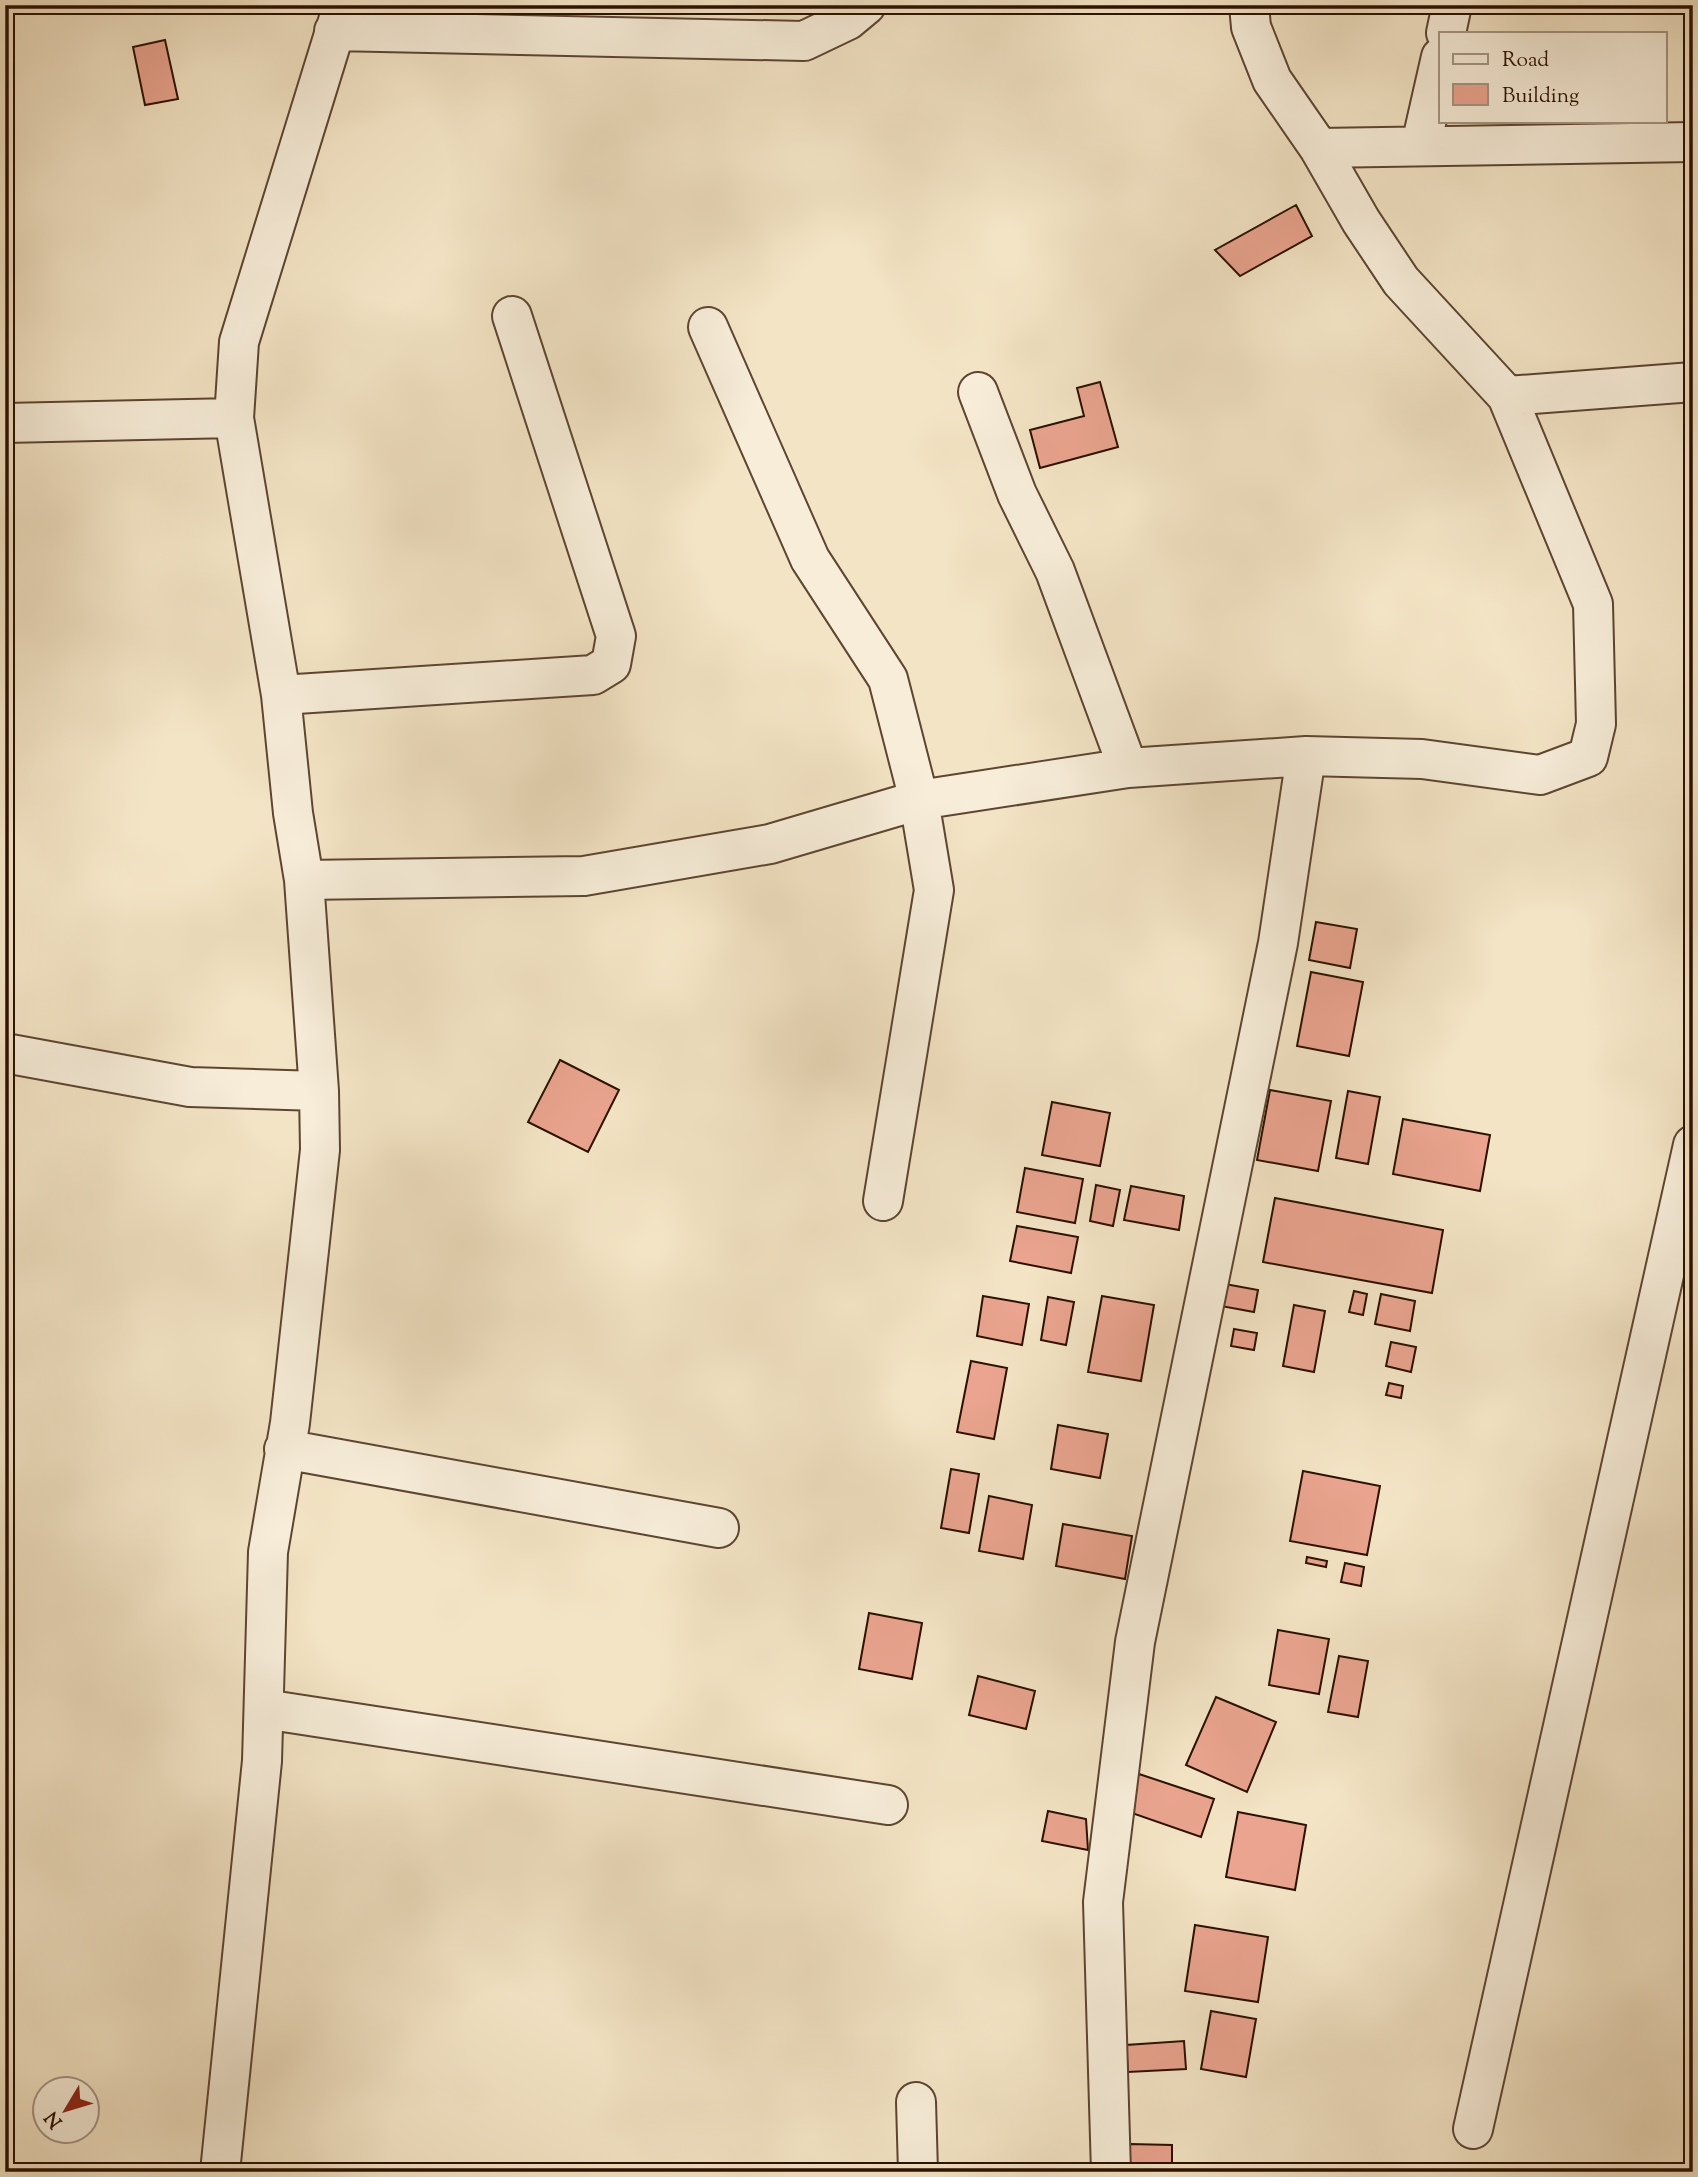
<svg xmlns="http://www.w3.org/2000/svg" width="1698" height="2177" font-family="'Sorts Mill Goudy',serif">
  <rect width="100%" height="100%" fill="#f3e4c5"/>
  <filter id="stains"><feTurbulence type="fractalNoise" baseFrequency=".00286" numOctaves="4"/><feColorMatrix values="0 0 0 0 .2 0 0 0 0 .09 0 0 0 0 .02 0 0 0 .5 -.17"/></filter>
  <radialGradient id="worn" r=".72"><stop offset=".6" stop-color="#630" stop-opacity="0"/><stop offset="1" stop-color="#630" stop-opacity=".3"/></radialGradient>
  <!-- building -->
  <path fill="#eaa48f" stroke="#2b1000" stroke-width="2" d="M165 40 178 99 145 105 133 47Z
    M1296 205 1312 236 1240 276 1215 250Z
    M1100 382 1118 447 1040 468 1030 430 1084 416 1077 388Z
    M1316 922 1357 929 1350 968 1309 960Z
    M1311 972 1363 982 1349 1056 1297 1046Z
    M560 1060 619 1090 588 1152 528 1122Z
    M1270 1090 1331 1101 1318 1171 1257 1160Z
    M1348 1091 1380 1097 1368 1164 1336 1158Z
    M1052 1102 1110 1113 1100 1166 1042 1155Z
    M1403 1119 1490 1135 1480 1191 1393 1174Z
    M1025 1168 1083 1179 1075 1223 1017 1212Z
    M1096 1185 1120 1190 1113 1226 1090 1221Z
    M1131 1186 1184 1196 1179 1230 1124 1220Z
    M1275 1198 1443 1230 1432 1293 1263 1262Z
    M1017 1226 1078 1237 1071 1273 1010 1261Z
    M1225 1284 1258 1290 1254 1312 1221 1306Z
    M1354 1291 1367 1294 1363 1315 1349 1312Z
    M1381 1294 1415 1301 1410 1331 1375 1324Z
    M983 1296 1029 1304 1022 1345 977 1336Z
    M1102 1296 1154 1305 1141 1381 1088 1372Z
    M1048 1297 1074 1302 1066 1345 1041 1340Z
    M1294 1305 1325 1311 1314 1372 1283 1366Z
    M1234 1329 1257 1333 1254 1350 1231 1346Z
    M1391 1342 1416 1347 1411 1372 1386 1366Z
    M971 1361 1007 1368 994 1439 957 1432Z
    M1389 1383 1403 1386 1401 1398 1386 1395Z
    M1058 1425 1108 1434 1100 1478 1051 1469Z
    M951 1469 979 1474 969 1533 941 1528Z
    M1303 1471 1380 1486 1367 1555 1290 1541Z
    M989 1496 1032 1505 1023 1559 979 1551Z
    M1063 1524 1132 1536 1125 1579 1056 1566Z
    M1307 1557 1327 1561 1326 1567 1306 1563Z
    M1345 1563 1364 1567 1361 1586 1341 1582Z
    M869 1613 922 1623 912 1679 859 1669Z
    M1278 1630 1329 1639 1319 1694 1269 1685Z
    M1339 1656 1368 1661 1358 1717 1328 1712Z
    M978 1676 1035 1691 1026 1729 969 1715Z
    M1216 1697 1276 1722 1247 1792 1186 1765Z
    M1139 1774 1214 1799 1201 1837 1126 1811Z
    M1048 1811 1086 1819 1088 1850 1042 1841Z
    M1238 1812 1306 1825 1295 1890 1226 1877Z
    M1195 1925 1268 1937 1258 2002 1185 1991Z
    M1211 2011 1256 2019 1246 2077 1201 2069Z
    M1184 2041 1186 2069 1128 2072 1126 2045Z
    M1130 2144 1172 2145V2172H1130Z"/>
  <g fill="none" stroke-linecap="round" stroke-linejoin="round">
    <!-- street casing -->
    <g stroke="#5d4531" stroke-width="42">
      <path id="street" d="M334 31 804 41 848 20 866 5
        M1446 33 1452 5
        M1421 145 1441 57
        M1319 148 1693 142
        M708 327 810 559 888 679 919 800 934 890 883 1201
        M978 392 1017 494 1055 571 1128 768
        M1507 396 1693 382
        M5 423 234 418
        M281 695 593 675 611 664 616 636 512 316
        M304 880 584 876 770 844 919 800 1128 768 1306 756 1422 759 1540 775 1588 757 1596 724 1593 604 1507 396 1401 281 1361 221 1319 148 1272 80 1251 27 1249 5
        M5 1053 190 1087 319 1091
        M284 1449 719 1528
        M264 1709 888 1805
        M916 2102 918 2172
        M1473 2129 1693 1145
        M220 2172 262 1761 268 1552 290 1423 320 1150 319 1091 304 880 293 813 281 695 234 418 239 342 343 5
        M1111 2172 1103 1902 1135 1642 1278 943 1306 756"/>
    </g>
    <!-- street -->
    <use href="#street" stroke="#f7edd9" stroke-width="38"/>
  </g>
  <!-- margin -->
  <rect width="1698" height="2177" fill="none" stroke="#f3e4c5" stroke-width="28"/>
  <rect x="7" y="7" width="1684" height="2163" fill="none" stroke="#2b1000" stroke-width="3.5"/>
  <rect x="14" y="14" width="1670" height="2149" fill="none" stroke="#2b1000" stroke-width="2"/>
  <!-- legend -->
  <rect x="1439" y="32" width="228" height="91" fill="#f7edd9" stroke="#a59582" stroke-width="2"/>
  <rect x="1453" y="54" width="35" height="10" fill="#f7edd9" stroke="#a59582" stroke-width="2"/>
  <text x="1502" y="66" font-size="21" fill="#2b1000">Road</text>
  <rect x="1453" y="84" width="35" height="21" fill="#eaa48f" stroke="#a59582" stroke-width="2"/>
  <text x="1502" y="102" font-size="21" fill="#2b1000">Building</text>
  <!-- north arrow -->
  <g transform="translate(66 2110) rotate(232)"><circle r="33" fill="#f7edd9" stroke="#a59582" stroke-width="2"/>
  <path d="M0-5L12 26L0 18L-12 26Z" fill="#8f2418"/>
  <text y="-10" font-size="19" font-weight="bold" text-anchor="middle" fill="#2b1000">N</text>
  </g>
  <rect width="100%" height="100%" filter="url(#stains)"/>
  <rect width="100%" height="100%" fill="url(#worn)"/>
</svg>
